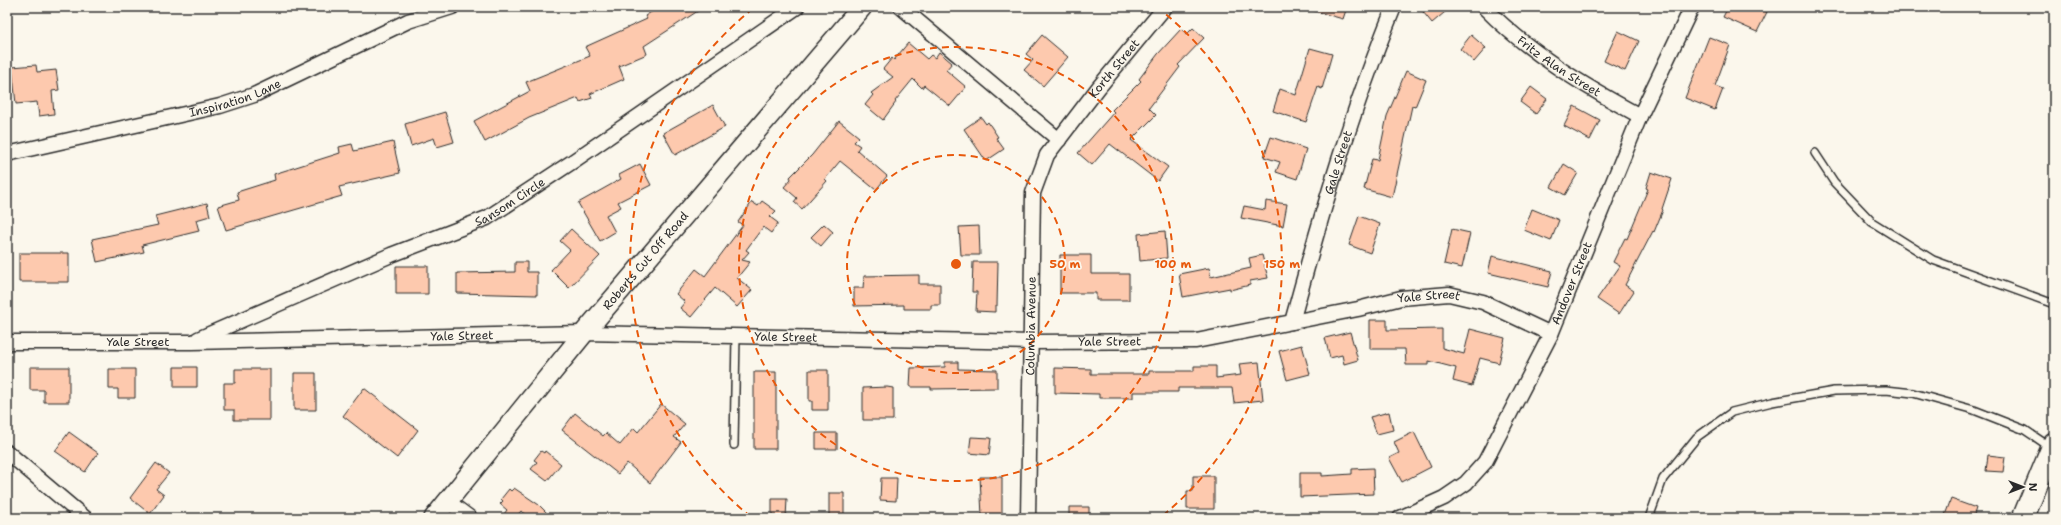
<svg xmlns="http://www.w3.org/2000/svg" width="2061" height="525" font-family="'Shantell Sans',sans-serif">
  <rect width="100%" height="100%" fill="#fbf7ec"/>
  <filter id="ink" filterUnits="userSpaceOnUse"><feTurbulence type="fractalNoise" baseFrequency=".025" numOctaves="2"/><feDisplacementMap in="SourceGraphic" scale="8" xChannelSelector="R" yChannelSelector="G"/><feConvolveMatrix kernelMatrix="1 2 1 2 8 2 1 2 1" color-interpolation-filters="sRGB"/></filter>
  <g filter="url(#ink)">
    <!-- building -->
    <path fill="#fdc9ae" stroke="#2b2b2b" d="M659 7H704L644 46 647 54 619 66 624 79 590 94 592 98 580 102 578 98 529 118 485 142 474 121 530 91 526 82 590 56 585 47 647 19 645 16Z
      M1312 7H1347L1343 19 1311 10Z
      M1419 7H1451L1432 23Z
      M1728 7H1756L1767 12 1757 32 1723 17Z
      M1193 28 1204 38 1178 65 1180 67 1149 108 1156 115 1131 140 1168 167 1158 181 1110 144 1092 165 1078 153 1114 112 1112 110 1141 81 1139 79 1158 54 1181 29 1187 34Z
      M1618 31 1639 41 1625 71 1604 61Z
      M1042 35 1068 57 1043 86 1024 70 1033 60 1026 54Z
      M1471 35 1486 48 1474 62 1460 49Z
      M1709 37 1730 45 1715 86 1723 89 1715 110 1685 98Z
      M908 43 927 59 931 55 935 58 939 52 952 63 946 70 966 87 950 106 924 85 922 88 913 79 895 101 896 102 883 120 865 105 873 95 871 93 893 77 883 69 892 58 894 60Z
      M1310 48 1332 54 1322 89 1318 87 1306 122 1273 111 1280 89 1296 95Z
      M36 65 37 72 56 70 59 90 52 91 54 114 39 116 37 102 16 104 12 67Z
      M1406 71 1426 80 1415 107 1412 106 1392 197 1364 189 1372 159 1378 160 1387 116Z
      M1531 87 1547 99 1536 114 1520 102Z
      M713 105 725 127 675 155 663 133Z
      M1574 106 1600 120 1590 140 1564 126Z
      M445 112 454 142 437 147 434 138 411 146 405 124Z
      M981 117 986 124 988 122 998 137 996 138 1004 149 986 161 964 129Z
      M839 121 859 137 854 142 860 146 857 150 887 176 876 190 840 161 825 179 827 181 802 209 794 202 797 198 784 187 791 179 790 177 812 155Z
      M1271 137 1306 149 1297 179 1276 172 1280 162 1264 157Z
      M393 142 400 173 339 187 342 196 226 230 218 206 239 200 237 192 275 180 274 174 340 153 339 147 352 144 354 151Z
      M640 164 651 185 618 202 621 207 606 215 615 232 600 241 578 203 621 179 619 175Z
      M1564 164 1578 173 1565 195 1551 187Z
      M1651 172 1672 179 1662 209 1663 210 1654 232 1653 231 1625 285 1634 291 1619 314 1597 299 1620 266 1613 262 1625 238 1627 239 1648 189 1646 188Z
      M762 201 776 211 770 217 778 223 771 233 763 227 746 250 749 252 742 260 750 262 737 278 752 290 737 307 715 288 691 317 680 308 685 302 676 294 696 269 705 276 743 225 738 222 752 202 758 206Z
      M1266 201 1287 204 1283 226 1241 218 1244 206 1265 210Z
      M207 203 210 216 196 220 199 231 142 245 144 252 97 262 92 239 158 225 155 216Z
      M1532 209 1559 220 1551 241 1524 230Z
      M1359 216 1380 224 1370 253 1349 245Z
      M824 224 833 232 821 246 811 237Z
      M979 226 980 255H961L959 227Z
      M571 229 600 256 569 288 551 270 570 250 560 241Z
      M1452 229 1470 233 1462 268 1444 264Z
      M1165 231 1167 258 1140 261 1138 234Z
      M19 253H69V282H19Z
      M1060 255H1091V274H1129V300H1096V293H1060Z
      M1262 255 1268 278 1250 281V285L1230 290V288L1183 297 1179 274 1209 268 1211 277 1251 268 1249 258Z
      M1492 256 1552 271 1548 287 1488 273Z
      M515 262H527V272H537V295L457 293V273L515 272Z
      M973 262H998L997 306H995V312L976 311 977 292H972Z
      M396 266H428V294H396Z
      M919 275V284H940V305H931V309H904V305L854 306V288H863L864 276Z
      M1370 320H1387V330L1442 329V348L1464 354 1470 329 1505 338 1499 363 1480 358 1472 386 1453 381 1456 368 1429 361V365H1406L1405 349H1370Z
      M1350 332 1358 360 1344 364 1342 355 1330 358 1325 338Z
      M1302 345 1310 374 1287 380 1279 351Z
      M945 362H958V369L997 370V388L931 389V387H910L911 368 945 367Z
      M1259 362 1263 400 1234 403 1232 388H1178V392H1133V398H1099V394L1055 393V368L1091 369V374H1149V371H1194V366H1216V378L1241 375 1239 364Z
      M30 367H69V402H44V390H30Z
      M174 367H197V387H174Z
      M109 369H135V398H118V389H109Z
      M235 369H270V420H234V410H224V383H235Z
      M809 370H828V410H812V401H809Z
      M754 372H776V449H754Z
      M294 373H316V410H294Z
      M887 387 893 388V420H863V388Z
      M364 388 418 430 397 458 343 416Z
      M661 404 685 424 674 437 681 442 650 483 627 463 618 474 562 430 575 413 603 436 606 433 620 445 634 428 638 432Z
      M1389 412 1393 430 1377 434 1370 417Z
      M69 432 98 453 85 472 55 451Z
      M1414 432 1431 467 1402 482 1389 458 1399 453 1394 442Z
      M816 433H837V449H816Z
      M971 437 991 438 989 455 969 453Z
      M541 451 544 453 545 451 561 464 547 481 531 469 537 462 534 460Z
      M1988 455 2005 457 2003 472 1986 471Z
      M156 463 169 473 156 489 164 495 150 514 130 498Z
      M1373 468 1374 494 1300 497V473H1322V476L1352 474V469Z
      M1193 476H1214V509H1187V491H1193Z
      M980 477H1002V518L982 516Z
      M881 478H897L896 501 880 500Z
      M514 488 539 505 552 518H529L521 511 515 518H501L507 510 500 504 503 501 501 499 509 489 511 491Z
      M829 493H844V515L829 516Z
      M772 499H787L786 518H772Z
      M1951 499 1976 508 1973 518H1944Z
      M1069 507H1089V518H1069Z"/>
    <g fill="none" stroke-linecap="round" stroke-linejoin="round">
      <!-- lane casing -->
      <g stroke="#2b2b2b" stroke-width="10">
        <path id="lane" d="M1815 153 1834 182 1872 222 1933 260 2054 304
          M734 445 736 336
          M1649 518 1663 479 1697 437 1732 412 1772 402 1834 391 1886 390 1913 393 1974 410 2025 430 2050 447"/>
      </g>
      <!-- street casing -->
      <g stroke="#2b2b2b" stroke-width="17">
        <g id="street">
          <path d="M901 7 1059 140"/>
          <path id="s1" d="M1484 7C1529 53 1584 86 1640 116"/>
          <path id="s2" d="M7 154 220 106 254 95 408 21 452 7"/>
          <path id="s3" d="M1292 322C1321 215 1352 109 1394 7"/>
          <path id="s4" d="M198 339 391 255 487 218 572 162 797 7"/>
          <path id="s5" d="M7 342H192L584 333 1031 342 1196 341 1358 309 1401 298 1449 294 1483 302 1551 334"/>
          <path d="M7 452 85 518"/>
          <path d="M447 501 470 518"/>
          <path id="s6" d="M1028 518 1033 193 1047 155 1099 87 1165 7"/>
          <path id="s7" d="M1400 518 1444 498 1466 483 1485 462 1551 334 1640 116 1692 7"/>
        </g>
      </g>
      <!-- secondary casing -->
      <g stroke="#2b2b2b" stroke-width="22">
        <g id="secondary">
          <path id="s8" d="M434 518 584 333 862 7"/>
        </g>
      </g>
      <!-- primary casing -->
      <g stroke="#2b2b2b" stroke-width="24">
        <path id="primary" d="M2023 518 2054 443"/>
      </g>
      <!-- lane -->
      <use href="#lane" stroke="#fbf7ec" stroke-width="7"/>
      <!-- street -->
      <use href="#street" stroke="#fbf7ec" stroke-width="14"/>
      <!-- secondary -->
      <use href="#secondary" stroke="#fbf7ec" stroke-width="19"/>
      <!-- primary -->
      <use href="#primary" stroke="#fbf7ec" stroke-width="21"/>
    </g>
  </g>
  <!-- distance rings -->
  <g fill="none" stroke="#e8590c" stroke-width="2" stroke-dasharray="7 5">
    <circle cx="956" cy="264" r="109"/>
    <circle cx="956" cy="264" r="217"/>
    <path d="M751 517A326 326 0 0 1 755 7M1157 7A326 326 0 0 1 1161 517"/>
  </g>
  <g text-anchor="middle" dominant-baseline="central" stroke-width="3.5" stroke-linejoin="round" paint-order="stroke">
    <!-- street labels -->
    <g font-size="12" fill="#2b2b2b" stroke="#fbf7ec">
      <text stroke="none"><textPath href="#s1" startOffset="96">Fritz Alan Street</textPath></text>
      <text stroke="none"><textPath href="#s6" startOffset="475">Korth Street</textPath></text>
      <text stroke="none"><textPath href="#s2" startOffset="235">Inspiration Lane</textPath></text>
      <text stroke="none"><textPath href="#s3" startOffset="166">Gale Street</textPath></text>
      <text stroke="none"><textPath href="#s4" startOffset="341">Sansom Circle</textPath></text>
      <text stroke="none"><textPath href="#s8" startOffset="333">Roberts Cut Off Road</textPath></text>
      <text stroke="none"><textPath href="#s7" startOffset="302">Andover Street</textPath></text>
      <text stroke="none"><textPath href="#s5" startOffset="1427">Yale Street</textPath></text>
      <text stroke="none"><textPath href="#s6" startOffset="192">Columbia Avenue</textPath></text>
      <text stroke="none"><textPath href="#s5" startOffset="455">Yale Street</textPath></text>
      <text stroke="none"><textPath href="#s5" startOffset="779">Yale Street</textPath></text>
      <text stroke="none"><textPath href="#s5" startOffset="1103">Yale Street</textPath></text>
      <text stroke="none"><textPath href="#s5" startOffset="131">Yale Street</textPath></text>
    </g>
  </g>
  <circle cx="956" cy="264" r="6" fill="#e8590c" stroke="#fbf7ec" stroke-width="2"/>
  <g font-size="12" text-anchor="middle" font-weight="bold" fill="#e8590c" stroke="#fbf7ec" stroke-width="3.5" stroke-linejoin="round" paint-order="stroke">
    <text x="1065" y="268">50 m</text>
    <text x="1173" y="268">100 m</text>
    <text x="1282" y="268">150 m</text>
  </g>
  <!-- margin -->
  <rect width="2061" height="525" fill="none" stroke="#fbf7ec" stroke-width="24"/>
  <rect x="12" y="12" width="2037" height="501" fill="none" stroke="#2b2b2b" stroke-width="1.5" filter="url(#ink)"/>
  <!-- north arrow -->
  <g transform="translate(2023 487) rotate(90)" stroke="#fbf7ec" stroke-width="3" paint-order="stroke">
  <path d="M0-3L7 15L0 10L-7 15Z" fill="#2b2b2b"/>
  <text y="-6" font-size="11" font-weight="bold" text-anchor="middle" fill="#2b2b2b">N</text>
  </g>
</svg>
